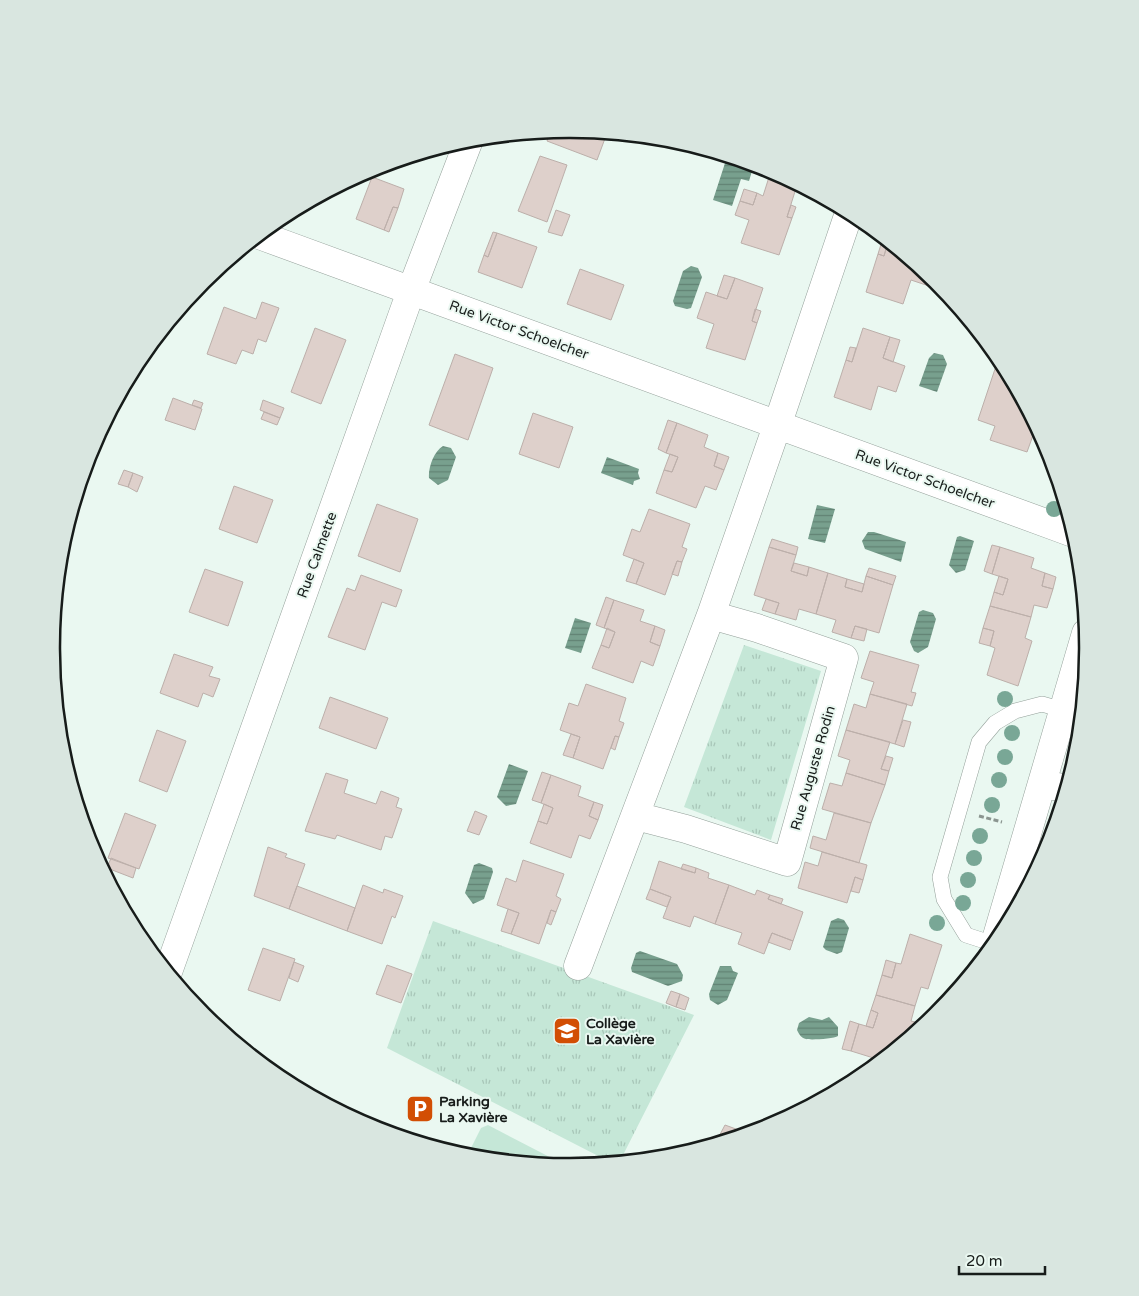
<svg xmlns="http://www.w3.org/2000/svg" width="1139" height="1296" font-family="'Varela Round',sans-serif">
  <defs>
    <pattern id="grass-tufts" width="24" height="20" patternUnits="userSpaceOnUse" patternTransform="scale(1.25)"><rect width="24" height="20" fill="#c5e7d7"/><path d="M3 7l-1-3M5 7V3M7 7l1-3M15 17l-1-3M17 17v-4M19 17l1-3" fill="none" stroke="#a8c6b8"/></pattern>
    <pattern id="water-rules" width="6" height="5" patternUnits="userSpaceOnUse" patternTransform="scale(1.25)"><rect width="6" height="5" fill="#78a08e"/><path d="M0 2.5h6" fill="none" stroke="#618273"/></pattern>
  </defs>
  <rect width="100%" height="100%" fill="#eaf8f1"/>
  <!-- grass -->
  <path fill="url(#grass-tufts)" d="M744 645 821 671 771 840 684 807Z
    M433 921 694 1015 620 1161 610 1162 387 1048Z"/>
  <!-- park -->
  <path fill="#c5e7d7" d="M488 1125 567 1166 467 1156 481 1128Z"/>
  <!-- water -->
  <path fill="url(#water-rules)" d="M726 160 753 168 749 181 741 179 732 206 713 200Z
    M691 266 698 268 702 277 691 308 687 309 675 306 673 301 683 271Z
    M934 353 943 355 947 364 937 392 919 386 929 358Z
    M443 446 451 448 456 457 448 480 438 485 429 478C428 468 434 451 443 446Z
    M607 457 639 469 638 473 640 479 634 481 633 485 601 473Z
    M817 505 835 509 825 543 808 539Z
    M868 532H874L906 542 901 562 865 549 862 541Z
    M960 536 974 541 965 570 956 573 949 565 957 537Z
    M923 610 933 613 936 619 928 647 918 653 914 651 910 642 919 612Z
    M575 618 591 623 581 653 565 648Z
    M509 764 528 771 516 804 506 806 497 797Z
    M479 863 492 868 493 872 484 899 473 904 465 893 474 865Z
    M838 918 844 920 849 928 842 952 837 954 826 950 823 947 831 921Z
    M640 951 677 964 683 975 682 981 668 986 632 972 631 968 636 953Z
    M720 966H731L733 971 738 973 727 1000 718 1005 710 1000 709 994Z
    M809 1017 822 1020 829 1017 838 1027V1036C834 1039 810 1040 806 1039 801 1038 799 1034 797 1030L799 1023Z"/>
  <!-- building -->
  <path fill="#ded0cb" stroke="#bcafaa" d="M570 130 607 133 597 160 547 141 550 132Z
    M540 156 567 165 547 222 518 211Z
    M770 174 797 185 787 217 792 218 779 255 741 243 749 220 735 215 740 201 753 205 757 193 763 196Z
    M372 177 404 189 398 208 393 207 384 230 356 219Z
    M744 189 757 193 753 205 740 201Z
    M791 205 796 207 792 218 787 217Z
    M393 207 398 208 389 232 384 230Z
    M556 210 570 215 562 236 548 232Z
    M493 232 497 233 488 257 484 255Z
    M497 233 537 247 522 288 478 272 484 255 488 257Z
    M882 241 888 242 884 256 878 254Z
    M888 242 932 278 929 286 911 280 903 304 866 292 878 254 884 256Z
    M580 269 624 285 611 320 567 304Z
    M724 275 735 278 727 299 717 296Z
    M735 278 763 288 752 321 757 323 745 360 706 348 714 324 697 318 706 292 727 299Z
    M262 302 279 308 266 342 258 339 253 354 242 350 236 364 207 354 224 307 256 319Z
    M755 309 761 311 757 323 752 321Z
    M315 328 346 340 321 404 291 392Z
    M863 328 890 337 883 358 905 366 896 392 878 386 871 410 834 397 846 360 852 362Z
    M890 337 900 340 893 362 883 358Z
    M850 347 856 348 852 362 846 360Z
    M455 354 493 368 468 440 429 425Z
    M999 358 1001 360 1005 369 996 366Z
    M996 366 1005 369 1036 427 1027 452 990 440 995 426 978 420Z
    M173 398 202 409 195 430 165 420Z
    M194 400 203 403 201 408 192 405Z
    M263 400 284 408 280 418 260 410Z
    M264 412 280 418 277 425 261 419Z
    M533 413 573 427 559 468 519 454Z
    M668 420 677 423 666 453 658 449Z
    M677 423 708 435 704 447 718 453 714 466 724 470 716 490 705 486 696 508 656 493 664 470 672 472 678 457 666 453Z
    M718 453 729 457 724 470 714 466Z
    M670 454 678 457 672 472 664 470Z
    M124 470 133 473 128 487 118 484Z
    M133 473 143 477 137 492 128 487Z
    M234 486 273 500 257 543 219 529Z
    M377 504 418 519 400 572 358 556Z
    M649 509 690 524 682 547 687 549 682 562 677 561 665 595 636 584 644 563 623 555 632 529 640 532Z
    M772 539 798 547 796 555 769 547Z
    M992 545 1000 547 992 574 984 571Z
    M769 547 796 555 791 571 807 576 809 567 828 573 816 614 799 609 796 620 775 614 779 603 754 595Z
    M1000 547 1034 558 1031 568 1045 573 1042 586 1053 589 1047 608 1034 605 1031 617 990 606 994 592 1003 595 1008 579 992 574Z
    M634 559 644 563 636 584 626 581Z
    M677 561 682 562 678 576 672 574Z
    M794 563 809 567 807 576 791 571Z
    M869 568 896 576 893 585 866 576Z
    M205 569 243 582 228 626 189 612Z
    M828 573 847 579 845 587 862 592 866 576 893 585 879 633 855 626 851 638 832 632 836 620 816 614Z
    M1045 573 1056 577 1053 589 1042 586Z
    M361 575 402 590 396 607 382 602 365 650 328 637 347 588 355 591Z
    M999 576 1008 579 1003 595 994 592Z
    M847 579 864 584 862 592 845 587Z
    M606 597 614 600 604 628 596 625Z
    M766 599 779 603 775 614 762 610Z
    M614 600 644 610 640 621 655 626 650 642 660 646 653 666 641 661 633 683 592 668 601 645 609 648 615 632 604 628Z
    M990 606 1031 617 1025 638 1032 641 1018 686 987 675 995 648 990 646 994 631 983 628Z
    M655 626 665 630 660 646 650 642Z
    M855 626 867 629 864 641 851 638Z
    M607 628 615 632 609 648 601 645Z
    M983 628 994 631 990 646 979 643Z
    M870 651 919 665 911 692 916 693 912 706 870 694 874 682 861 678Z
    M174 654 213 667 209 676 220 679 213 697 203 693 198 707 160 693Z
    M586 684 626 698 619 721 624 723 619 737 615 736 603 769 573 758 580 737 560 730 569 703 578 706Z
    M870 694 907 704 895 744 846 730 854 704 866 708Z
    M330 697 388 718 376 749 319 728Z
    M903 720 911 722 904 747 895 744Z
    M157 730 186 741 167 792 139 781Z
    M846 730 890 742 881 769 889 771 885 785 846 773 850 760 838 756Z
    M571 734 580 737 573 758 563 755Z
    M615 736 619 737 615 750 611 748Z
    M886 756 893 758 889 771 881 769Z
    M542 772 551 775 541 803 532 800Z
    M326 773 348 780 344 793 376 804 381 791 399 798 396 807 402 809 392 838 385 836 381 850 337 835 335 839 305 831Z
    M846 773 885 785 871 823 822 809 830 783 842 786Z
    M551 775 581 786 578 796 594 802 589 816 598 820 590 839 579 835 571 858 530 843 538 821 547 824 553 808 541 803Z
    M594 802 603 805 598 820 589 816Z
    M544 804 553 808 547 824 538 821Z
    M475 811 487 816 479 835 467 831Z
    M125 813 156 825 139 869 108 858Z
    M834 813 871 823 859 863 810 848 813 836 826 840Z
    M268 847 287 854 285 857 305 864 289 909 254 896Z
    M822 852 867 865 863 880 855 877 847 903 798 888 805 862 818 866Z
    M111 858 136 868 133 878 107 868Z
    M523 860 564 874 556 896 561 899 556 912 551 910 539 944 511 934 519 913 497 905 506 878 516 882Z
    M659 861 695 873 696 868 709 873 708 878 729 885 715 924 694 916 690 927 663 918 671 897 650 889Z
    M683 864 696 868 695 873 681 869Z
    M855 877 863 880 859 893 851 891Z
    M363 885 383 893 384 889 403 896 395 918 392 916 382 944 347 931Z
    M729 885 755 895 757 890 770 895 768 899 803 912 793 941 772 933 764 954 738 944 742 933 715 924Z
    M297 886 355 908 347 931 289 909Z
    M650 889 671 897 667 907 646 899Z
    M770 895 783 899 781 904 768 899Z
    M508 909 519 913 511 934 501 931Z
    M551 910 556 912 551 925 547 923Z
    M772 933 793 941 790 950 768 942Z
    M910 934 942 945 928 989 921 987 915 1006 876 995 882 975 892 978 896 963 901 964Z
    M263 948 295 959 280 1001 248 990Z
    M886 960 896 963 892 978 882 975Z
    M294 962 304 966 298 982 289 978Z
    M387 965 412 974 401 1003 376 994Z
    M671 991 680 994 676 1007 666 1003Z
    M680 994 689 998 685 1010 676 1007Z
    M876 995 915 1006 911 1021 923 1024 891 1051 888 1050 886 1056 880 1060 851 1051 859 1024 873 1028 878 1013 871 1010Z
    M871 1010 878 1013 873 1028 866 1026Z
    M850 1021 859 1024 851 1051 842 1049Z
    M231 1037 251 1045 248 1052Z
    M725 1125 747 1133 716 1142Z"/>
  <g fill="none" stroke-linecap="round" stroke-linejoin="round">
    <!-- lane casing -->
    <g stroke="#94a09a" stroke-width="16">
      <path id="lane" d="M994 944 966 935 944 899 940 877 979 742 995 723 1015 711 1042 704 1063 710"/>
    </g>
    <!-- street casing -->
    <g stroke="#94a09a" stroke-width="29">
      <path id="street" d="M259 235 1073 533
        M1042 783 1066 789
        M636 816 686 829 787 862 844 658 757 628 711 615
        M995 943 1086 633
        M578 966 711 615 777 426 849 213
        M168 972 411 291 469 140"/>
    </g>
    <!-- path -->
    <path stroke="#8b9590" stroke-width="3" stroke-dasharray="5 2.5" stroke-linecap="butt" d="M979 816 1002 822"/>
    <!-- lane -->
    <use href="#lane" stroke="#fff" stroke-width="15"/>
    <!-- street -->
    <use href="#street" stroke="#fff" stroke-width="28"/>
  </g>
  <!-- trees -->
  <g fill="#79a796">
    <circle cx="1054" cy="509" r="8"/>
    <circle cx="1005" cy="699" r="8"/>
    <circle cx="1012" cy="733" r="8"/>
    <circle cx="1005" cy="757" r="8"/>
    <circle cx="999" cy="780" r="8"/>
    <circle cx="992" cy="805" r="8"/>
    <circle cx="980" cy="836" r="8"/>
    <circle cx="974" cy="858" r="8"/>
    <circle cx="968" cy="880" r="8"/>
    <circle cx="963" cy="903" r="8"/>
    <circle cx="937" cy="923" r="8"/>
  </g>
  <!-- icons -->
  <defs>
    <g id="school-square" transform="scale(1.4375)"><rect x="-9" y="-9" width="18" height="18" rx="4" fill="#d24e04" stroke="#eaf8f1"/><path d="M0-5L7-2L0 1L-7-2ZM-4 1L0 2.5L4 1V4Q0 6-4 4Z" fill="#fff"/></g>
    <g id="parking-square" transform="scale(1.4375)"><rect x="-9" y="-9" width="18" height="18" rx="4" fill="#d24e04" stroke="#eaf8f1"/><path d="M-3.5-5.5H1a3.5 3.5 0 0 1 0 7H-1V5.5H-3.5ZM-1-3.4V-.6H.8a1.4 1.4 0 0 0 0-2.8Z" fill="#fff"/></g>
  </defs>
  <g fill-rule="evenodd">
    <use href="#school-square" x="567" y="1031"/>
    <use href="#parking-square" x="420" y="1109"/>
  </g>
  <g text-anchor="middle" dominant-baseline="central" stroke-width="4" stroke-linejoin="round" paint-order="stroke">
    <!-- street labels -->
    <g font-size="14" fill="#171c1a" stroke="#eaf8f1">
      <text transform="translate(519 330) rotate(20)">Rue Victor Schoelcher</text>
      <text transform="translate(925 479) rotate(20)">Rue Victor Schoelcher</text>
      <text transform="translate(317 555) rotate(-70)">Rue Calmette</text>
      <text transform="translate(813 768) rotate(-74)">Rue Auguste Rodin</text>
    </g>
    <!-- poi labels -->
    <g font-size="14" font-weight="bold" fill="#171c1a" stroke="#eaf8f1" text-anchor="start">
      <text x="586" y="1023">Collège<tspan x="586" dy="16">La Xavière</tspan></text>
      <text x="439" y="1101">Parking<tspan x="439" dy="16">La Xavière</tspan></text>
    </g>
  </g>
  <!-- crop -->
  <path d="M0 0H1139V1296H0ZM569 138H570A509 509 0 0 1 1079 647V649A509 509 0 0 1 570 1158H569A509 509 0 0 1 60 649V647A509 509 0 0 1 569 138Z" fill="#d9e6e0" fill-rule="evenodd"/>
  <path fill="none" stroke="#171c1a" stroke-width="2.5" d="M569 138H570A509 509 0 0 1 1079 647V649A509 509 0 0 1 570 1158H569A509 509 0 0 1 60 649V647A509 509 0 0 1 569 138Z"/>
  <!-- scale -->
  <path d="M959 1266v8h86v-8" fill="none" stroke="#171c1a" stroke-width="2.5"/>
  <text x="966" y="1266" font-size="15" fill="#171c1a" stroke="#eaf8f1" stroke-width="4" paint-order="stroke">20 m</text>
</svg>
